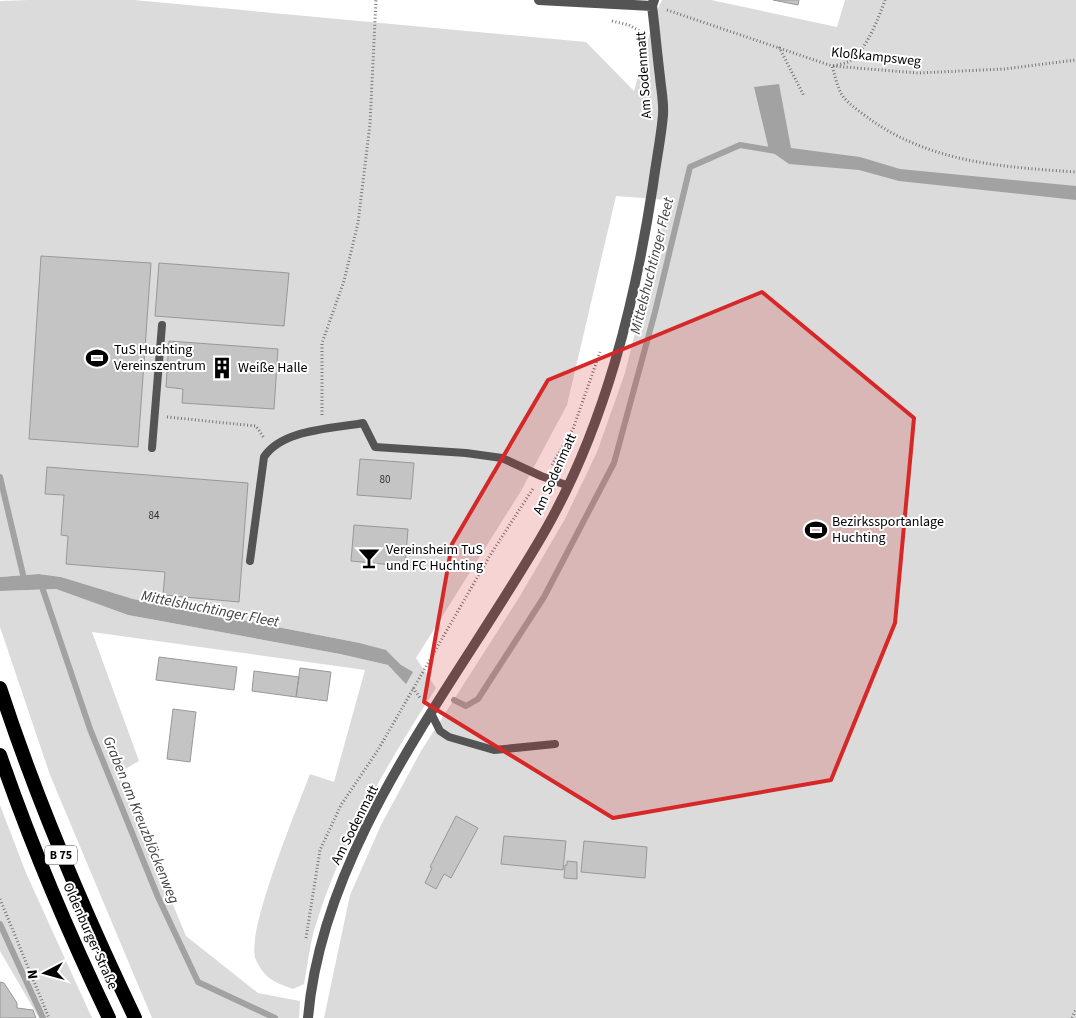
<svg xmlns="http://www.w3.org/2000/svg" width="1076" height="1018" font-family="'Source Sans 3',sans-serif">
  <rect width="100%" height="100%" fill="#fff"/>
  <!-- green -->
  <path fill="#dbdbdb" d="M29 0H134L586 42 634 91 655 14 662 0H711L837 27 845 0H1076V1018H324L350 895 381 825 421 751 520 596 565 519 597 452 625 373 668 200 616 196 567 405 521 491 416 658 436 688C389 761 343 838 317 921 310 941 308 963 304 984L293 989C274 982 265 979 256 960 244 935 298 806 310 774L334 782 365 670 92 632 139 761 118 773 186 936 258 993 300 1001 299 1018H152L50 775 0 627V591L56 589 128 615 340 654 388 665 406 683C398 654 388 650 360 643L132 599 61 577 39 574 0 577V1Z
    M0 805 26 873 92 1018H39L0 951Z"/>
  <!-- water -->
  <path fill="#a2a2a2" d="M779 84 791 148 860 157 900 169 1076 186V200L899 181 859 170 789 164 769 150 754 87Z
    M39 574 61 577 133 599 360 643 386 650 401 665 413 672 406 684 388 665 340 654 128 615 56 589 0 591V577Z"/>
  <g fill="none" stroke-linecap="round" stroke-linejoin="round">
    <!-- stream -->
    <path stroke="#a2a2a2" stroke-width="6" d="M0 477 25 583
      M41 584 90 729 158 897 198 982 275 1018
      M454 700 466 706 478 699 544 597 614 463 655 312 690 167 740 145 776 151
      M0 924 43 1018"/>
  </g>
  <!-- building -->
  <path fill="#c4c4c4" stroke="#989898" d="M773 0H799L798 5Z
    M41 256 151 263 138 447 29 439Z
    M159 263 289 273 284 326 155 316Z
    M169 341 278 349 274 409 182 403 183 389 166 387Z
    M360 459 414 463 411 499 357 495Z
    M47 467 248 483 239 602 163 595 165 572 66 564 68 536 61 535 64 495 45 494Z
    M354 525 408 529 405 566 351 561Z
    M159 657 237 667 234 690 156 680Z
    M300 668 331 672 327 701 296 697Z
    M254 671 299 677 296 697 252 691Z
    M173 709 196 712 190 762 167 759Z
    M456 816 478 828 451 878 444 874 436 889 425 883 432 868 430 867Z
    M504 836 566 841 563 870 501 864Z
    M584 841 647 847 645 878 581 872Z
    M567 861 577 862V879L564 878 565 865H567Z
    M0 982 4 983 17 1003V1008L33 1010 36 1018H0Z"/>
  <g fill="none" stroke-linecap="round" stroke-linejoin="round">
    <!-- path -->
    <path stroke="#767676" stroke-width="3" stroke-dasharray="1 2.5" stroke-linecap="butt" d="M885 0C879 17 865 54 848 62 843 64 837 65 832 66 835 75 837 87 842 95 849 105 862 113 871 120 933 163 1003 167 1076 172
      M667 10 832 66 918 73 1004 69 1076 60
      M612 21 629 25 641 32
      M779 47 804 96
      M322 415V343L344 281 358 223 370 124 376 0
      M167 417 256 426 264 438
      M552 465 573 429 600 352
      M413 688 421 699
      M0 899 49 1018
      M306 938 320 850 341 805 378 750 489 557 534 487
      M1072 1018 1076 1009"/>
    <!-- service -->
    <path stroke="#545454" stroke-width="8" d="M152 448 162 325
      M250 561 264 457C282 429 332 429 363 423L375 447 466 453 502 458 541 476 569 486
      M431 713 440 731 449 737 494 750 555 744"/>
    <!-- minor -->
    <path stroke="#545454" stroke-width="10" d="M539 0 652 6
      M308 1018C323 840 460 680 546 529 605 425 635 303 653 185 656 162 661 138 663 115 664 103 661 89 660 77 657 53 655 29 652 6L654 0"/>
    <!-- trunk -->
    <path stroke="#000" stroke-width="14" d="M0 688C37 801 84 911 135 1018
      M0 755C31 845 68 932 109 1018"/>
  </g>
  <!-- marked area -->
  <path fill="#d62828" fill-opacity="0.2" stroke="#d62828" stroke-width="4" stroke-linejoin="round" d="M762 292 914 418 895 623 831 780 613 818 424 702 452 544 548 380Z"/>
  <!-- icons -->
  <defs>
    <g id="stadium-bare" transform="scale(1.725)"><path d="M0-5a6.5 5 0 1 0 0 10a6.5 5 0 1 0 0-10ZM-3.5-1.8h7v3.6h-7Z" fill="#000" stroke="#fff" stroke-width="2.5" paint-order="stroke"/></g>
    <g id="building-bare" transform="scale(1.725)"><path d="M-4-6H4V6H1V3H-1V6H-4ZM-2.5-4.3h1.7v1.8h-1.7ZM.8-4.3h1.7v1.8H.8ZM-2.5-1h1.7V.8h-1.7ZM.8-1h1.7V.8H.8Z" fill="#000" stroke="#fff" stroke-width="2.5" paint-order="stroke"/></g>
    <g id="bar-bare" transform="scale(1.725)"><path d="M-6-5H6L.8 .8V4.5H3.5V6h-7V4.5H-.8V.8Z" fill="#000" stroke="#fff" stroke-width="2.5" paint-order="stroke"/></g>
  </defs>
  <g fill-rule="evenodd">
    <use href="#stadium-bare" x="97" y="358"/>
    <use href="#building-bare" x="222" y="368"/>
    <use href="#stadium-bare" x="816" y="530"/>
    <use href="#bar-bare" x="369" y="558"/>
  </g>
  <g text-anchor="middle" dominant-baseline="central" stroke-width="4" stroke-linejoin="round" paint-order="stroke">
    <!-- number labels -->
    <g font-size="11" fill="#313131">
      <text x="385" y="479">80</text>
      <text x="154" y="515">84</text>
    </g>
    <!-- shield labels -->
    <rect fill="#fff" stroke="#4c4c4c" stroke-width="1" x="45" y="845.5" width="32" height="19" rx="4"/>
    <g font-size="12" font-weight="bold" fill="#000">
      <text x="61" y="855">B 75</text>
    </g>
    <!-- street labels -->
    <g font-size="14" fill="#000" stroke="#fff">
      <text transform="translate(876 57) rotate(6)">Kloßkampsweg</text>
      <text transform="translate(644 75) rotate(-94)">Am Sodenmatt</text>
      <text transform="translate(555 474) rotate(-66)">Am Sodenmatt</text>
      <text transform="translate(355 825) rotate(-63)">Am Sodenmatt</text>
      <text transform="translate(90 936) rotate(66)">Oldenburger Straße</text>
    </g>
    <!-- poi labels -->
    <g font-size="14" fill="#000" stroke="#fff" text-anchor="start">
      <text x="114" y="350">TuS Huchting<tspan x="114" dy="16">Vereinszentrum</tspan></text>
      <text x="238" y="368">Weiße Halle</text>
      <text x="832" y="522">Bezirkssportanlage<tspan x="832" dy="16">Huchting</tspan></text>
      <text x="386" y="550">Vereinsheim TuS<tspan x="386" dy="16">und FC Huchting</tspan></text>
    </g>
    <!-- water labels -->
    <g font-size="15" font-style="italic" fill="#434343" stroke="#fff">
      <text transform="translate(652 266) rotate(-76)">Mittelshuchtinger Fleet</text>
      <text transform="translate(210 609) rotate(11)">Mittelshuchtinger Fleet</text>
      <text transform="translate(141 820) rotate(68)">Graben am Kreuzblöckenweg</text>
    </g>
  </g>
  <!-- north arrow -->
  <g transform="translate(45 973) rotate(264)" stroke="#ffffff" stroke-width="4" paint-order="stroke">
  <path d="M0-4L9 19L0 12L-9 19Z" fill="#000000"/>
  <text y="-8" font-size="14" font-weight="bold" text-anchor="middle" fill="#000000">N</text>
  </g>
</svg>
